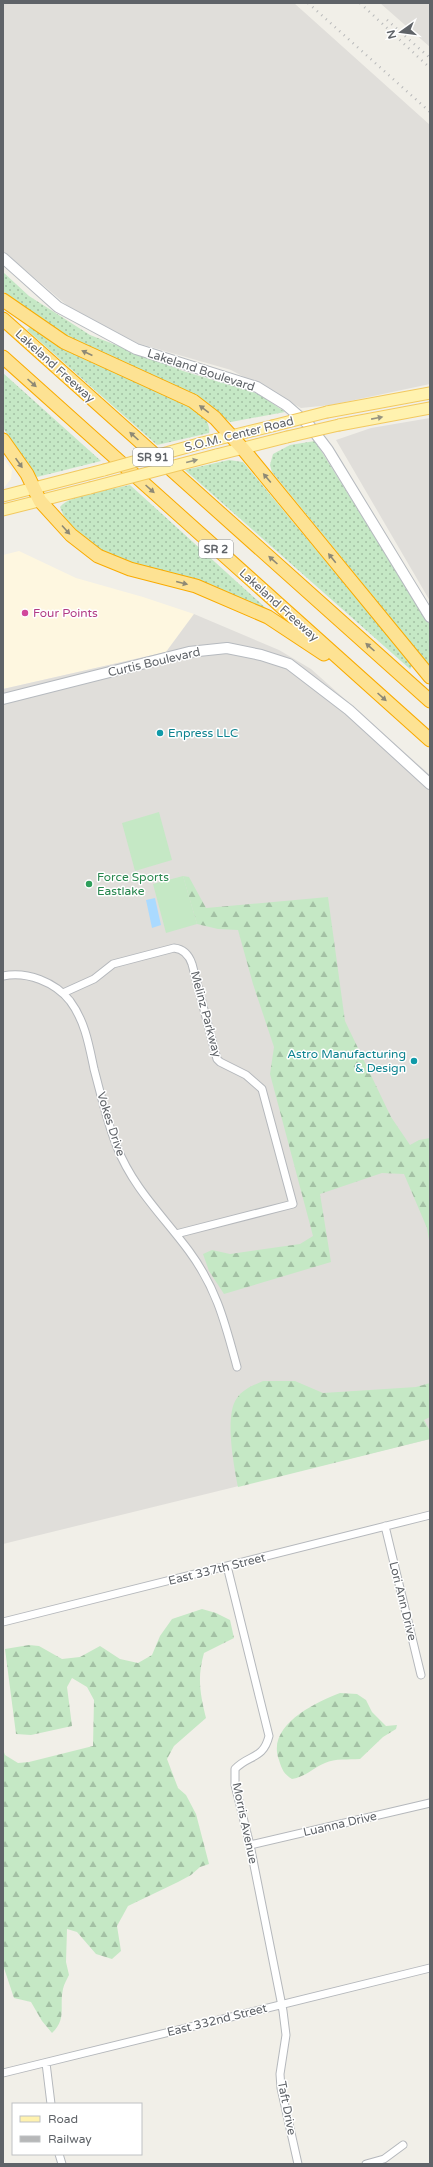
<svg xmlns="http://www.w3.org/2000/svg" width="433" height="2167" font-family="'Varela Round',sans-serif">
  <defs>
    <pattern id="grass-dots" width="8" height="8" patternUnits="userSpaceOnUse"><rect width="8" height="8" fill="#c5e8c5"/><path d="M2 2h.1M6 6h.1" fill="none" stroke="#a3c0a4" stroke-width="1.8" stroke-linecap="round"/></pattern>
    <pattern id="forest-firs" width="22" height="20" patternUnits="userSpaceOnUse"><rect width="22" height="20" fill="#c5e8c5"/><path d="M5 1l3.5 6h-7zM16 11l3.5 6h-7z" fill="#a3c0a4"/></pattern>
  </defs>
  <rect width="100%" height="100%" fill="#f1efe8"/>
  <!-- commercial -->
  <path fill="#fef7e0" d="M3 457 12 470 11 479 3 489Z
    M19 551 76 578 143 597 194 614 166 652 3 689V555Z"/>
  <!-- industrial -->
  <path fill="#e0deda" d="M3 3H294L430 125V384L331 405 301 408 231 370 137 343 70 308 3 251Z
    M380 3H430V47Z
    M430 418V601L336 440 371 428Z
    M194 614 279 650 311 669 430 775V1439L3 1544V689L166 652Z"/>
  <!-- grass -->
  <path fill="url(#grass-dots)" d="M3 272 29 296 90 335 183 371 259 394 285 412 231 422 68 339 3 291Z
    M30 327C49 338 67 351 86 360 110 372 216 400 209 433L157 445 27 330Z
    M3 373 101 461 37 477 3 428Z
    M315 441 430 625V666L272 472 270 465 273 454 290 445Z
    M229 460 243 462 396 646 412 666 410 669 185 470Z
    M130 485 279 620 97 552 65 519 60 507C70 494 113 489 130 485Z"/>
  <!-- forest -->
  <path fill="url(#forest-firs)" d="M183 876 189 877 206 908 328 897 345 1021 391 1117 410 1145 419 1140 430 1138V1246L427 1228 404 1174 382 1173 320 1194 331 1262 224 1294 209 1271 203 1254 212 1250 230 1254 300 1244 313 1236 270 1074 274 1047 253 984 238 930 218 929 197 924Z
    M263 1381H295L323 1393 416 1387 430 1383V1417L424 1420 430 1431V1439L238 1487C234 1466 224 1415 237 1398 243 1389 254 1385 263 1381Z
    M202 1609 216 1613 230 1620 234 1638 204 1653C197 1677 200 1694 206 1718L174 1746 167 1759 178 1788 186 1795 196 1814 209 1864 200 1867 191 1875 178 1882 128 1906 117 1926 121 1951 112 1959 96 1954 77 1932 67 1929 66 1962 69 1975C67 1979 64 1984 63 1989 59 2007 67 2019 52 2033L42 2021 31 2002 14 1998 3 1965V1749L5 1755 18 1763 29 1762 93 1746 94 1700 87 1687 72 1678 67 1687 72 1726 31 1735 16 1734 5 1649 29 1645 39 1646 62 1659 80 1657 100 1646 120 1659 138 1663 152 1655 160 1636 172 1619Z
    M340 1693 357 1694 366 1700 372 1712 386 1726 397 1725 396 1729 383 1737 360 1759C349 1760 335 1758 325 1763 313 1768 305 1777 292 1779 284 1774 282 1770 279 1760 266 1726 314 1703 340 1693Z"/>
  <!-- pitch -->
  <path fill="#c5e8c5" d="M159 812 172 860 135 871 122 823Z
    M183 876 197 924 166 933 153 884Z"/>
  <!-- water -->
  <path fill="#aadaff" d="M155 898 161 925 152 928 146 900Z"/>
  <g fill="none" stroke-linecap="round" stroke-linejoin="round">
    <!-- street casing -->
    <g stroke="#b5b8bc" stroke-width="9">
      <path id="street" d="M3 976C27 971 55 982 70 1001 85 1021 89 1045 94 1069 101 1095 107 1122 117 1147 133 1188 164 1217 189 1251 217 1289 225 1323 237 1367
        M63 993 94 979 113 964 174 948C184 949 189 955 192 964L217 1059 220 1062 246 1075 262 1089 293 1204 176 1234
        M385 1526 421 1675
        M227 1566 269 1736C263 1760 249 1754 235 1769V1785L250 1845 283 2011 286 2035 280 2074 281 2088 298 2164
        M3 1622 430 1515
        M250 1845 430 1803
        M46 2063 51 2104
        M3 2073 430 1968
        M59 2154 62 2164
        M366 2164 384 2159 403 2145"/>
    </g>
    <!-- secondary casing -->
    <g stroke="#b6babf" stroke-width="12">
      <path id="secondary" d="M3 258 58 307 136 349 257 387 286 405 309 425 328 450 430 617
        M3 699 189 652 227 648 261 655 289 664 349 710 430 784"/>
    </g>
    <!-- primary casing -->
    <g stroke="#f2c960" stroke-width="13">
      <path id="primary" d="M327 412 430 393
        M339 425 430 408
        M202 443 272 426
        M216 455 287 437
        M3 496 104 470
        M3 510 90 488"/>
    </g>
    <!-- highway casing -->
    <g stroke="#f9ab00" stroke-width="15">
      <path id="highway" d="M3 300 64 342 193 401 215 418 243 449 430 677
        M3 319 430 701
        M3 357 430 740
        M3 440 27 474 40 501 71 535 98 556 130 569 196 586 268 617 324 654"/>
    </g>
    <!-- street -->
    <use href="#street" stroke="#fff" stroke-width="7"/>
    <!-- secondary -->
    <use href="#secondary" stroke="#fff" stroke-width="10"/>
    <!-- primary -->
    <use href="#primary" stroke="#fff2af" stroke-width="11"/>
    <!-- highway -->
    <use href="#highway" stroke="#fde293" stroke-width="13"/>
    <!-- rail -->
    <path stroke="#b6b7b8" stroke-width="2.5" stroke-dasharray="1 5" stroke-linecap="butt" d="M308 3 430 112
      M360 3 430 68
      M387 20 430 58"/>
    <!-- primary-bridge casing -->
    <g stroke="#f2c960" stroke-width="13" stroke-linecap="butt">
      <path id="primary-bridge" d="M272 426 327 412
        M287 437 339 425
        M104 470 202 443
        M90 488 216 455"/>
    </g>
    <!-- primary-bridge -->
    <use href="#primary-bridge" stroke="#fff2af" stroke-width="11"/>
  </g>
  <!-- one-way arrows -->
  <defs><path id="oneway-solid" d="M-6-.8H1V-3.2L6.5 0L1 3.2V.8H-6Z"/></defs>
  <g fill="#8e8975">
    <use href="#oneway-solid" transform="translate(87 353) rotate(-155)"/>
    <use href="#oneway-solid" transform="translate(32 383) rotate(42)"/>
    <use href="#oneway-solid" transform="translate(204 409) rotate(-143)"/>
    <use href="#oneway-solid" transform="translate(134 436) rotate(-138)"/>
    <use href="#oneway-solid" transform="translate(19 463) rotate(55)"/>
    <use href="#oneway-solid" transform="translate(267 478) rotate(-130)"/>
    <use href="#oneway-solid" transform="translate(150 489) rotate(42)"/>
    <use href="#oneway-solid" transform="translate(66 530) rotate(48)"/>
    <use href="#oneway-solid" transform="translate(332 558) rotate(-129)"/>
    <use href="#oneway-solid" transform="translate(273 560) rotate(-138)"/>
    <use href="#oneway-solid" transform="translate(182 583) rotate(14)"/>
    <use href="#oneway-solid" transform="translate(370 647) rotate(-138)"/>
    <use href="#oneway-solid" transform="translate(382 697) rotate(42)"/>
  </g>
  <g fill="#979581">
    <use href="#oneway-solid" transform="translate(377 418) rotate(-11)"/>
    <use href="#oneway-solid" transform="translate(192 461) rotate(-14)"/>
  </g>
  <!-- markers -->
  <circle fill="#d1479c" stroke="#fff" stroke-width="1.5" cx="25" cy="613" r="4"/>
  <g fill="#0f9aa8" stroke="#fff" stroke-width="1.5">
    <circle cx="160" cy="733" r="4"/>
    <circle cx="414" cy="1061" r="4"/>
  </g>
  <circle fill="#2e9e5b" stroke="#fff" stroke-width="1.5" cx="89" cy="884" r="4"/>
  <g text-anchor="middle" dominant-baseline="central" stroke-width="3" stroke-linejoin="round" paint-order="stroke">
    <!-- shield labels -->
    <g fill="#fff" stroke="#8f9295" stroke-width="1">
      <rect x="133" y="448" width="40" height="18" rx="3"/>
      <rect x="199" y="540" width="34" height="18" rx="3"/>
    </g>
    <g font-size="11" font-weight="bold" fill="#5f6368">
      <text x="153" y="457">SR 91</text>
      <text x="216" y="549">SR 2</text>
    </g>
    <!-- street labels -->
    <g font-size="12" fill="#5f6368" stroke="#fff">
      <text transform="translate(55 366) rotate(42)">Lakeland Freeway</text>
      <text transform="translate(201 370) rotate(18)">Lakeland Boulevard</text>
      <text transform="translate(239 434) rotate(-14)">S.O.M. Center Road</text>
      <text transform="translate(279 605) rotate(42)">Lakeland Freeway</text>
      <text transform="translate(154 662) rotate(-13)">Curtis Boulevard</text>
      <text transform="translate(206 1014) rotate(75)">Melinz Parkway</text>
      <text transform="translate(111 1124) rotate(72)">Vokes Drive</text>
      <text transform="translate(217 1569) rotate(-14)">East 337th Street</text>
      <text transform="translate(403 1601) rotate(76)">Lori Ann Drive</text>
      <text transform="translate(245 1823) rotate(78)">Morris Avenue</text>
      <text transform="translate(340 1824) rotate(-13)">Luanna Drive</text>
      <text transform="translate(217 2020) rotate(-14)">East 332nd Street</text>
      <text transform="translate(287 2108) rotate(79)">Taft Drive</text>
    </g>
    <!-- hotel labels -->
    <g font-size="12" fill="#b23c85" stroke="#fff" text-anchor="start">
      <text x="33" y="613">Four Points</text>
    </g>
    <!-- culture labels -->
    <g font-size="12" fill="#0d838f" stroke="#fff" text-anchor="start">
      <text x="168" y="733">Enpress LLC</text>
      <text x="406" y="1054" text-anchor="end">Astro Manufacturing<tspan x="406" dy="14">&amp; Design</tspan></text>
    </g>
    <!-- leisure labels -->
    <g font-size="12" fill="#27864d" stroke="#fff" text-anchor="start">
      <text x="97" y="877">Force Sports<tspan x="97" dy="14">Eastlake</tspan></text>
    </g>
  </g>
  <!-- border -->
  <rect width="433" height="2167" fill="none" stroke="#5f6368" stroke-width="8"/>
  <!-- legend -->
  <rect x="12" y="2103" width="130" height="52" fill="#ffffff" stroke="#bfc1c3"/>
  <rect x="20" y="2116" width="20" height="6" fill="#fff2af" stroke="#bfc1c3"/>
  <text x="48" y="2123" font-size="12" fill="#5f6368">Road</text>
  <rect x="20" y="2136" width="20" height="6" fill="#b6b7b8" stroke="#bfc1c3"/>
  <text x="48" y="2143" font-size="12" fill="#5f6368">Railway</text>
  <!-- north arrow -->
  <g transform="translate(401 32) rotate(256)" stroke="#ffffff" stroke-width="3" paint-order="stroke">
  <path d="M0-3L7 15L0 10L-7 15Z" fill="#5f6368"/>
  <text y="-6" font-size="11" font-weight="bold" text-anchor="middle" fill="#5f6368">N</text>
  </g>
</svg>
